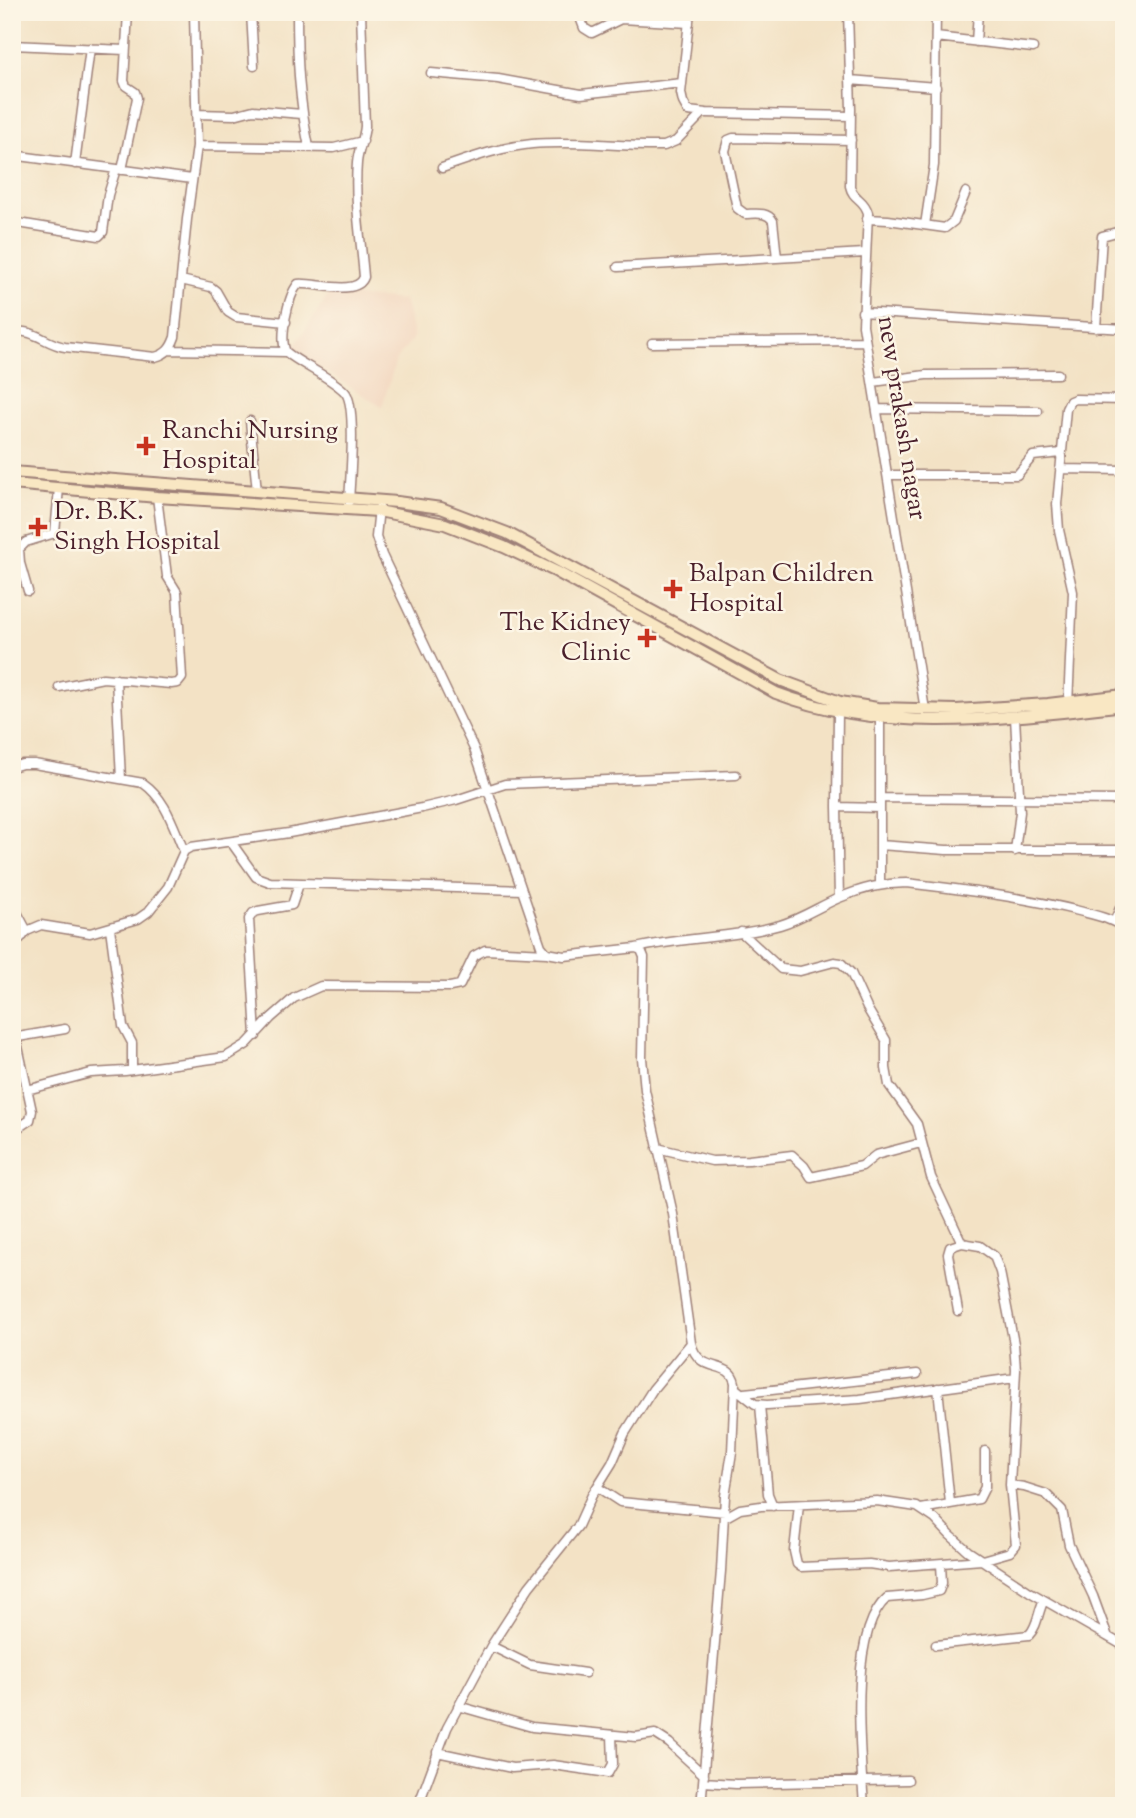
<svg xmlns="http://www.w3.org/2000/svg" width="1136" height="1818" font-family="'Sorts Mill Goudy',serif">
  <rect width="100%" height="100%" fill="#fcf5e5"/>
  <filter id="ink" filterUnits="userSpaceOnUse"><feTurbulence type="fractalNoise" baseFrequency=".0143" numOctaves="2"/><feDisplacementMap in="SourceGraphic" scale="14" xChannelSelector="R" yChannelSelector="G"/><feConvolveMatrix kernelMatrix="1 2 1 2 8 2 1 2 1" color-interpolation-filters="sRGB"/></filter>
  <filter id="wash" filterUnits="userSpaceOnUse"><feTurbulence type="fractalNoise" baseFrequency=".00686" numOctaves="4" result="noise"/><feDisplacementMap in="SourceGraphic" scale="28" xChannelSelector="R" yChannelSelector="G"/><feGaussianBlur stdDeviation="1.57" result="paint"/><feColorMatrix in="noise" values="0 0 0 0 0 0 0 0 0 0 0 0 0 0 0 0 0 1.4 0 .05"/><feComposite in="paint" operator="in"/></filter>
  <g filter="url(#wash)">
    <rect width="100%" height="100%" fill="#f3e2c5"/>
    <!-- built -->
    <path fill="#f2d5bd" d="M329 294 404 300 414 337 396 360 382 407 292 350Z"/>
  </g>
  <g filter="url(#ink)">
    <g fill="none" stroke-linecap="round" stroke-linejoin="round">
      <!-- minor casing -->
      <g stroke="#9e8078" stroke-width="11">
        <path id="minor" d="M251 12 254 66
          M297 12C297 61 299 99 309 147
          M578 12 584 28 592 33 621 19 689 23
          M690 12 681 93 683 102 688 111 706 113 851 116
          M848 12 851 109 850 186C853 200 864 198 868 213L863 325 925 710
          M936 37 1033 48
          M976 42 978 12
          M12 45 125 50
          M431 73 498 79 581 94 682 83
          M850 80 936 87
          M197 114 234 115 253 110 302 114
          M197 146 334 148 363 141
          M12 155 192 179
          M75 164 90 48
          M442 168C471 158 500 147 532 144 576 140 620 147 664 146L676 141 703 113
          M122 170 137 98 135 92 126 86 124 81 128 12
          M867 219 888 220 945 228 954 221 966 192
          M12 222 99 236 103 232 108 195 116 169
          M925 225 934 165 936 12
          M777 258 773 221C767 211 755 214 745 214L737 208 725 151 728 140 733 138 851 140
          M618 267 865 253
          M181 280 211 287 216 291 228 312 236 317 286 322
          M862 312 1124 329
          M1096 328 1102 236 1124 230
          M12 332C34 328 45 344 65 347L155 357C167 354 171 348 175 337L187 219 197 146 194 12
          M652 343 865 341
          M169 350 286 352
          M873 382 926 375 1058 374
          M877 409 1038 411
          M250 421 257 491
          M1060 469 1124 470
          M889 475H1017L1033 456 1061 453
          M349 501C350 481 357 405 345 392 332 378 302 365 286 352 279 338 288 296 298 284 315 282 357 297 364 277 361 240 354 200 357 163 358 150 364 139 365 126L361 12
          M379 508 376 537 382 555 474 749 541 946 547 953 564 956 636 948 641 950 644 957 642 1058 645 1090 673 1214 691 1343C699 1376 730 1358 735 1383L732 1452 725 1496 721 1571 701 1806
          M28 591 20 563 19 549 26 542 55 533 59 488
          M116 679 121 779
          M59 687 103 678 171 684 178 683 182 678 177 592 167 576 157 497
          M1068 705 1073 592 1059 530 1057 504 1066 409 1070 401 1075 399 1124 400
          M838 711 837 807 839 898
          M1015 717 1020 812 1015 851
          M12 767 22 764H34L143 783C166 799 173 826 184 851
          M880 798 1124 800
          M837 807 880 808
          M231 842 256 877 270 882 522 890
          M880 845 946 850H1124
          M880 884V718
          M12 903 27 931
          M1114 922 1124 899
          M110 928 123 1026 132 1043V1070
          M12 932 23 936
          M741 932 781 969 800 971 834 962 841 963 851 973 867 1008 886 1040V1068L889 1085 917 1124 931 1177 962 1243 980 1246 994 1256 1000 1272 1014 1344 1016 1370 1010 1485 1016 1545 1010 1552 982 1560 889 1567 869 1564 801 1567 797 1564 794 1551 799 1505
          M12 947 27 931 41 925 90 933 138 919 148 912 168 887 184 851 191 847 289 833 422 808 456 800 505 784 736 775
          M636 948C684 937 734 938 780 925 801 919 820 906 839 898 862 888 883 883 907 883 965 890 1022 897 1079 911 1094 915 1111 918 1124 928
          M12 1019 32 1111 30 1120 12 1132
          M256 1036 249 919 253 913 258 911 292 905 299 884
          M18 1037 65 1029
          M27 1090 91 1073 125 1071 226 1057 247 1044 271 1018 294 998 321 986 450 987 460 985 474 956 485 950 547 953
          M657 1148 712 1161 749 1160 792 1155 804 1166 811 1177 862 1166 876 1155 921 1143
          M958 1311 948 1254 950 1247 962 1243
          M735 1388 755 1404 767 1405 860 1399 1015 1378
          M938 1388 950 1503
          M744 1393 917 1374
          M760 1405 768 1494 773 1506
          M1010 1485 1024 1487 1046 1494 1062 1510 1069 1545 1093 1596 1108 1637
          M597 1487 620 1502 725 1512
          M921 1509 979 1499 985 1487V1451
          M724 1518 740 1509 761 1506 877 1501 917 1507 935 1519 950 1535 968 1551 1030 1592 1124 1646
          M936 1645 1029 1635C1038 1626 1038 1611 1044 1600
          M491 1646 530 1665 585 1673
          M458 1706 532 1727 636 1737 655 1734 669 1743 704 1775
          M437 1752 512 1768 553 1765 608 1773 613 1764 612 1735
          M703 1782 736 1784 908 1780
          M418 1806 447 1728 491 1646 529 1587 578 1526 592 1495 612 1463 625 1433 653 1389 691 1343
          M864 1806C861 1757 847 1632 887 1598L922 1595 939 1591 942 1583 941 1564"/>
      </g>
      <!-- secondary casing -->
      <g stroke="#9e8078" stroke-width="14">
        <path id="secondary" d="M12 472 397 502 441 508 507 533 780 680 840 702 877 708 956 710 1048 704 1124 695
          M12 484 157 497 378 511 445 524 504 547 557 572 776 693C888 736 1008 718 1124 705"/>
      </g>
      <!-- minor -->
      <use href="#minor" stroke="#fff" stroke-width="8"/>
      <!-- secondary -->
      <use href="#secondary" stroke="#f9e7c3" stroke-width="10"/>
    </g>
  </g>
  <!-- markers -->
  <g fill="#c8321e" stroke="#fcf5e5" stroke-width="2.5">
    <path d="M142.5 435.5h7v7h7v7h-7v7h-7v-7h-7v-7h7z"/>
    <path d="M34.5 516.5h7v7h7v7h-7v7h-7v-7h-7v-7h7z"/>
    <path d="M669.5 578.5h7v7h7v7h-7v7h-7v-7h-7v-7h7z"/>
    <path d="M643.5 627.5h7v7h7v7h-7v7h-7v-7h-7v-7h7z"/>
  </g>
  <g text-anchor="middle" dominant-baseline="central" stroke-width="5" stroke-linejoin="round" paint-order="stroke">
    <!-- street labels -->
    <g font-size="26" fill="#4a1f2b" stroke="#fcf5e5">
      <text transform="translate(901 418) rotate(81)">new prakash nagar</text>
    </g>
    <!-- poi labels -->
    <g font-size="26" fill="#4a1f2b" stroke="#fcf5e5" text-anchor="start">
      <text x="162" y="431">Ranchi Nursing<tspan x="162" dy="30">Hospital</tspan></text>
      <text x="54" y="512">Dr. B.K.<tspan x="54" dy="30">Singh Hospital</tspan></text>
      <text x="689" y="574">Balpan Children<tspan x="689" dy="30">Hospital</tspan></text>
      <text x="631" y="623" text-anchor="end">The Kidney<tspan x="631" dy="30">Clinic</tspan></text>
    </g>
  </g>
  <!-- margin -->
  <rect width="1136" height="1818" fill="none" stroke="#fcf5e5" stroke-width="42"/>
</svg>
